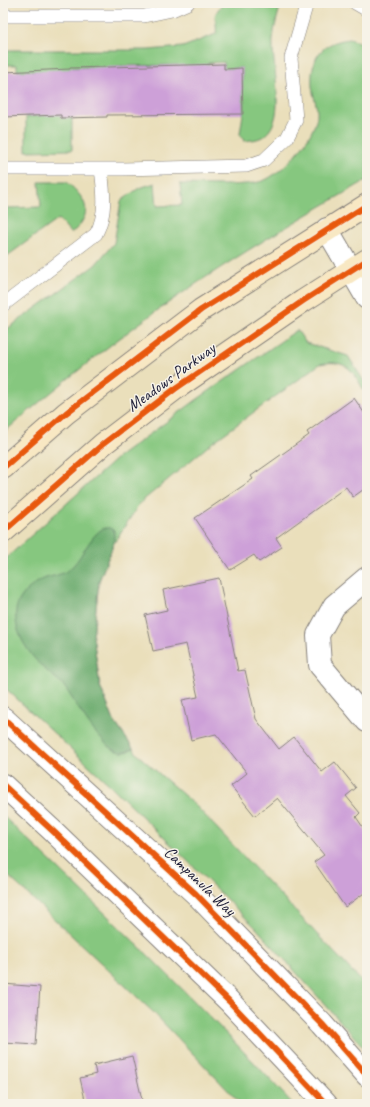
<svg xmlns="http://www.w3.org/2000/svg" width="370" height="1107" font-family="Caveat,sans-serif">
  <rect width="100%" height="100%" fill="#f7f3e8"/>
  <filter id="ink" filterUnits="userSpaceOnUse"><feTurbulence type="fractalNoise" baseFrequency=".025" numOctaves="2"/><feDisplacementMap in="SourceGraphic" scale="8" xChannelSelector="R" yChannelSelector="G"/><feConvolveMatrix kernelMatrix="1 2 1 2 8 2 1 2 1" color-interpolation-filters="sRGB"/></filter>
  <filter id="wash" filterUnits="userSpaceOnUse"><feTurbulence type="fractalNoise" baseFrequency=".012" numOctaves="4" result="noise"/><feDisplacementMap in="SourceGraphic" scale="16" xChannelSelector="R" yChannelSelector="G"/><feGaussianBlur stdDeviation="0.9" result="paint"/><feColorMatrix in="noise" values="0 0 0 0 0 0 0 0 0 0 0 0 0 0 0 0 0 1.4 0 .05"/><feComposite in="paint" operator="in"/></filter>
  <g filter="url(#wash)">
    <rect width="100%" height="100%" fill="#eadfbb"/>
    <!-- green -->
    <path fill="#86c77f" stroke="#54745d" d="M224 3H281C278 15 274 27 273 39 271 64 288 117 265 135 259 140 251 140 244 141L240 134 243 114 242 68 224 69V62L208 63V70L178 71V65L118 66V75L91 76V67L70 68V73H60L61 118H72V150L26 151V117L36 116 35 71H17V65H3V50H148L183 47 216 34C218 16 209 18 224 3Z
      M350 39 367 45V180C303 217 239 254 178 296 117 338 59 385 3 433V332L95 265 114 243 121 201 139 188 155 183 157 206 182 205 180 184C200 184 251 188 267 179 286 169 314 138 317 116 318 107 313 96 312 87 310 58 321 42 350 39Z
      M39 182H67C88 201 94 213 71 234L58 219 3 259V208L41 207Z
      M297 330 306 343 348 356 367 386V396C354 373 349 358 320 364L213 442 140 503 114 543 99 581 93 636 100 686 114 721 138 755 195 805 367 987V1051L256 928 111 786 3 686V561L117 458 199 398Z
      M3 816C102 910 201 1004 293 1104H241L153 1012 3 871Z"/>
    <!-- forest -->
    <path fill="#6cac6e" stroke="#476754" d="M104 528H110L114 530V543L99 581 93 636 100 686 114 721 133 748C131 749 127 752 125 752 103 756 75 700 63 685 59 680 53 677 49 673 32 658 13 635 16 610 18 596 33 583 46 578 52 576 61 575 67 571 81 562 89 535 104 528Z"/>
    <g id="blocks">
      <!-- building -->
      <path fill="#cda0d8" d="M224 64V69L242 68 243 114 107 115V117L61 118V115L3 117V72L70 69V68Z
        M354 398 367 417V487L353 497 346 487 276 538 282 547 259 562 254 555 230 570 195 518 253 479 251 476 309 435 307 432Z
        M219 578 238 671 245 670 256 719 279 749 294 737 322 772 335 762 356 788 346 796 360 813 356 817 367 833V891L345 907 314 862 324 855 277 798 255 816 231 786 247 773 216 734 191 740 182 700 198 697 186 644 153 651 145 615 167 610 163 590Z
        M3 984 40 987 36 1044 3 1042Z
        M132 1056 143 1104H86L80 1078 96 1074 94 1065Z"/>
    </g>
  </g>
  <g filter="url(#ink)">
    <use href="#blocks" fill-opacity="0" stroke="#86807b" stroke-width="1"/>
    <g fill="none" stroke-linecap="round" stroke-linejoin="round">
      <!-- service casing -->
      <g stroke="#86807b" stroke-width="14">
        <path id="service" d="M355 3 367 10
          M3 16H144L172 10 188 3
          M3 169H123L246 166 264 160 287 138 296 120 291 58 307 3
          M3 305 96 234C107 213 104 192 101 169"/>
      </g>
      <!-- minor casing -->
      <g stroke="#86807b" stroke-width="24">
        <path id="minor" d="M327 229 367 298
          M367 578 334 606 318 635 320 665 367 721"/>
      </g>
      <!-- tertiary casing -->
      <g stroke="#86807b" stroke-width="24">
        <path id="tertiary" d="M3 718 196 894 322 1024 367 1075
          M3 785 55 833 229 1001 326 1104"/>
      </g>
      <!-- secondary casing -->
      <g stroke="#86807b" stroke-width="24">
        <path id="secondary" d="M3 468 66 413 201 310 367 205
          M3 532 103 444 175 389 303 301 367 260"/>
      </g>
      <!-- service -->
      <use href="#service" stroke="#fff" stroke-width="13"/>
      <!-- minor -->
      <use href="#minor" stroke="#fff" stroke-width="22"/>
      <!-- tertiary -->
      <use href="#tertiary" stroke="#fff" stroke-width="22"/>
      <!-- secondary -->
      <use href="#secondary" stroke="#f8e8c3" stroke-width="22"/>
      <!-- cycleway casing -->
      <g stroke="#f7f3e8" stroke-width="8">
        <path id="cycleway" d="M3 468 66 413 201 310 367 205
          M3 532 103 444 175 389 303 301 367 260
          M3 718 196 894 322 1024 367 1075
          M3 785 55 833 229 1001 326 1104"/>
      </g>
      <!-- cycleway -->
      <use href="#cycleway" stroke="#e8590c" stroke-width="6"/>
    </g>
  </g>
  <g text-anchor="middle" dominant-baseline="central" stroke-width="3" stroke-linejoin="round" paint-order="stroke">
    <!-- street labels -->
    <g font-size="17" fill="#22223b" stroke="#f7f3e8">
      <text transform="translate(171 377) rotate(-36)">Meadows Parkway</text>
      <text transform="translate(200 881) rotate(44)">Campanula Way</text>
    </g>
  </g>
  <!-- margin -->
  <rect width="370" height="1107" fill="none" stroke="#f7f3e8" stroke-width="16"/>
</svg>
